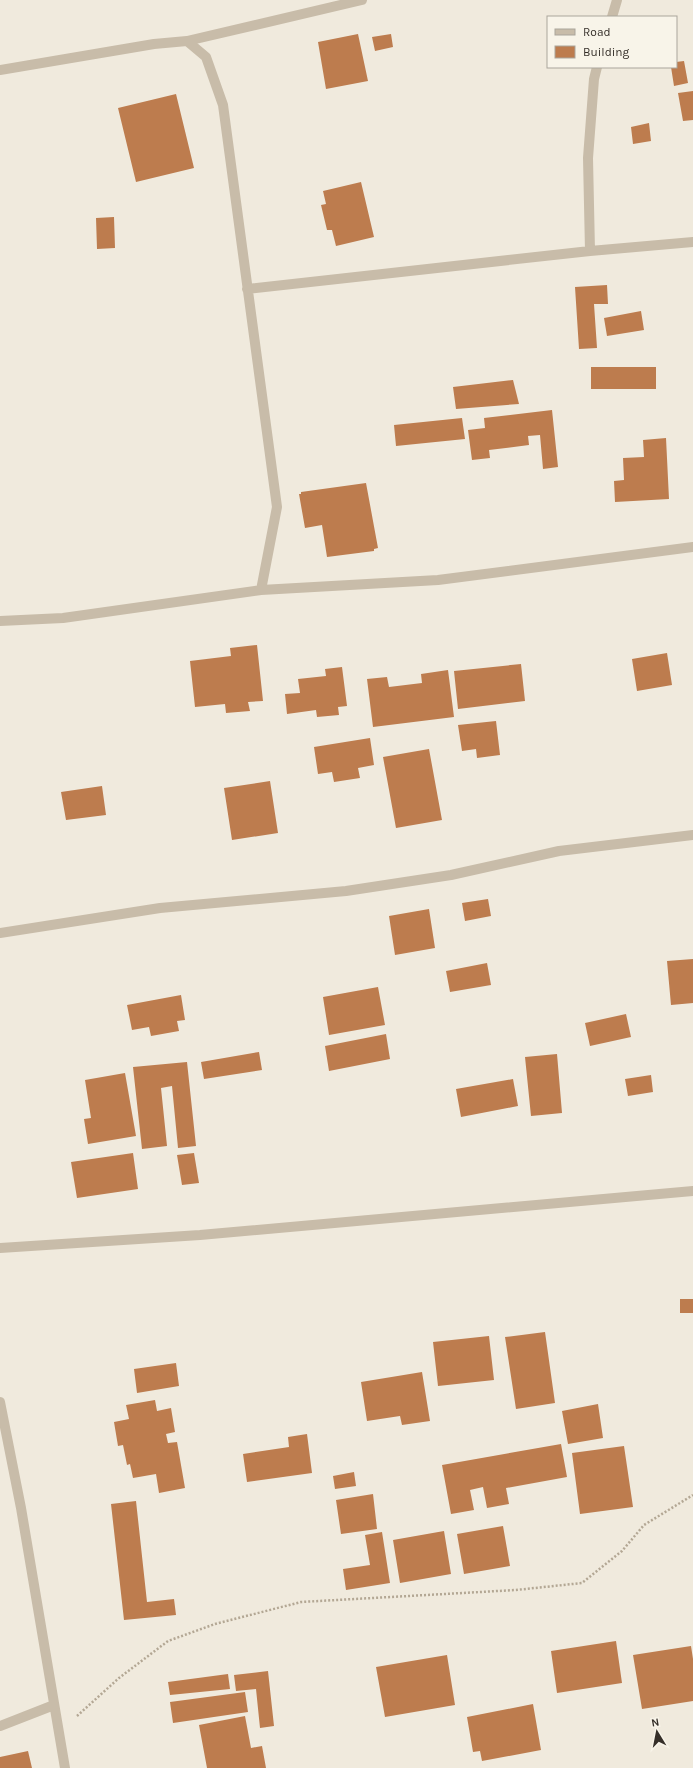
<svg xmlns="http://www.w3.org/2000/svg" width="693" height="1768" font-family="Karla,sans-serif">
  <rect width="100%" height="100%" fill="#f0eadd"/>
  <!-- building -->
  <path fill="#bd7c4e" d="M358 34 368 81 326 89 318 42Z
    M391 34 393 47 375 51 372 37Z
    M684 61 688 83 674 86 671 67H676V62Z
    M693 91V120L683 121 678 93Z
    M176 94 194 168 136 182 118 108Z
    M649 123 651 141 633 144 631 127Z
    M361 182 374 237 336 246 332 230H327L321 205 326 204 323 191Z
    M114 217 115 248 97 249 96 218Z
    M607 285 608 304H594L597 348 579 349 575 287Z
    M641 311 644 330 607 336 604 318Z
    M591 367H656V389H591Z
    M513 380 519 404 456 409 453 387Z
    M552 410 558 467 543 469 540 435 528 436 529 445 489 450 490 458 472 460 468 430 485 428 484 418Z
    M462 418 465 439 396 446 394 425Z
    M666 438 669 499 615 502 614 481 624 480 623 458 644 457 643 440Z
    M366 483 378 548 374 549V551L327 557 322 525 305 528 299 494H301V492Z
    M257 645 263 701 248 702 250 711 226 713 225 704 195 707 190 661 231 656 230 648Z
    M667 653 672 685 637 691 632 659Z
    M521 664 525 701 458 709 454 671Z
    M342 667 347 706 338 707 339 715 317 717 316 710 287 714 285 694 300 693 298 679 326 676 325 669Z
    M448 670 454 717 373 727 367 679 387 677 389 687 422 683 421 674Z
    M496 721 500 755 477 758 476 749 462 751 458 725Z
    M370 738 374 765 358 768 360 778 334 782 332 772 318 774 314 747Z
    M429 749 442 820 396 828 383 757Z
    M270 781 278 833 232 840 224 788Z
    M102 786 106 815 66 820 61 792Z
    M488 899 491 916 465 921 462 903Z
    M429 909 435 948 395 955 389 916Z
    M693 959V1003L671 1005 667 961Z
    M487 963 491 985 450 992 446 971Z
    M378 987 385 1025 329 1035 323 997Z
    M181 995 185 1020 177 1021 179 1031 151 1036 149 1027 132 1030 127 1005Z
    M626 1014 631 1037 590 1046 585 1023Z
    M386 1034 390 1059 329 1071 325 1046Z
    M259 1052 262 1070 204 1079 201 1062Z
    M557 1054 562 1113 531 1116 525 1057Z
    M187 1062 196 1146 178 1148 172 1086 161 1088 167 1146 142 1149 133 1067Z
    M125 1073 136 1136 88 1144 84 1119 91 1118 85 1080Z
    M651 1075 653 1092 628 1096 625 1079Z
    M513 1079 518 1106 461 1117 456 1089Z
    M133 1153 138 1189 77 1198 71 1162Z
    M194 1153 199 1183 182 1185 177 1155Z
    M680 1299H693V1313H680Z
    M545 1332 555 1403 516 1409 505 1337Z
    M489 1336 494 1380 438 1386 433 1342Z
    M176 1363 179 1386 137 1393 134 1369Z
    M422 1372 430 1421 402 1425 400 1416 367 1421 361 1382Z
    M155 1400 157 1411 171 1408 175 1432 166 1434 168 1443 177 1442 185 1488 159 1493 156 1474 133 1478 130 1464 127 1465 123 1445 118 1446 114 1422 129 1419 126 1405Z
    M598 1404 603 1438 568 1444 562 1411Z
    M307 1434 312 1473 247 1482 243 1454 289 1447 288 1437Z
    M561 1444 567 1477 506 1488 509 1504 487 1508 483 1487 470 1490 474 1510 451 1514 442 1465Z
    M624 1446 633 1507 580 1514 572 1453Z
    M354 1472 356 1486 335 1489 333 1476Z
    M373 1494 377 1529 341 1534 336 1500Z
    M136 1501 147 1602 174 1599 176 1615 124 1620 111 1504Z
    M503 1526 510 1566 464 1574 457 1534Z
    M444 1531 451 1574 400 1583 393 1540Z
    M382 1532 390 1583 346 1590 343 1569 370 1565 365 1535Z
    M616 1641 622 1683 557 1693 551 1651Z
    M691 1646 693 1659V1701L642 1709 633 1655Z
    M447 1655 455 1705 385 1717 376 1667Z
    M268 1671 274 1726 260 1728 256 1689 236 1691 234 1675Z
    M228 1674 230 1689 170 1695 168 1682Z
    M245 1692 248 1712 173 1723 170 1702Z
    M533 1704 541 1750 482 1761 480 1751 473 1752 467 1717Z
    M245 1716 251 1748 262 1746 266 1768H207L199 1725Z
    M28 1751 32 1768H0V1757Z"/>
  <g fill="none" stroke-linecap="round" stroke-linejoin="round">
    <!-- path -->
    <path stroke="#b3a794" stroke-width="2.5" stroke-dasharray="2 2" stroke-linecap="butt" d="M77 1716 119 1678 168 1641 215 1624 301 1602 516 1590 582 1583 622 1551 644 1525 693 1495"/>
    <!-- minor -->
    <path stroke="#c8bca9" stroke-width="10" d="M612 17 617 0
      M187 41 362 0
      M0 70 154 44 187 41 206 57 223 105 277 507 261 590
      M590 251 588 158 594 79 597 67
      M247 289 590 251 693 242
      M0 621 63 618 261 590 438 580 693 547
      M0 933 160 908 346 891 451 875 559 851 693 835
      M0 1248 200 1235 693 1191
      M0 1402 21 1508 65 1768
      M0 1726 54 1705"/>
  </g>
  <!-- legend -->
  <rect x="547" y="16" width="130" height="52" fill="#f8f4e9" stroke="#aaa59c"/>
  <rect x="555" y="29" width="20" height="6" fill="#c8bca9" stroke="#aaa59c"/>
  <text x="583" y="36" font-size="12" fill="#352f29">Road</text>
  <rect x="555" y="46" width="20" height="12" fill="#bd7c4e" stroke="#aaa59c"/>
  <text x="583" y="56" font-size="12" fill="#352f29">Building</text>
  <!-- north arrow -->
  <g transform="translate(657 1732) rotate(350)" stroke="#f8f4e9" stroke-width="3" paint-order="stroke">
  <path d="M0-3L7 15L0 10L-7 15Z" fill="#352f29"/>
  <text y="-6" font-size="11" font-weight="bold" text-anchor="middle" fill="#352f29">N</text>
  </g>
</svg>
